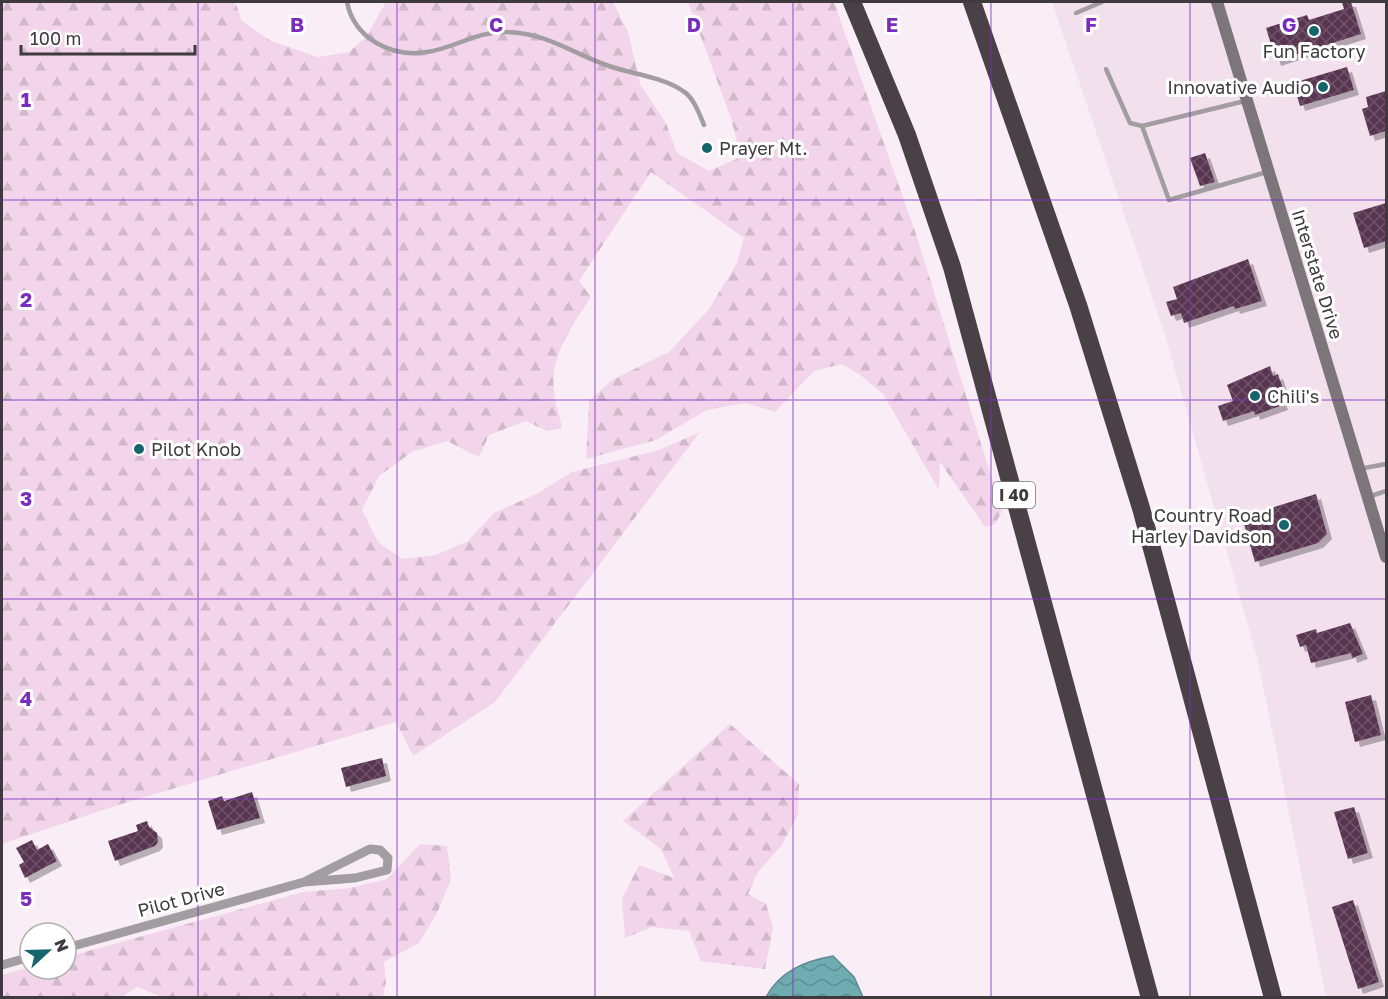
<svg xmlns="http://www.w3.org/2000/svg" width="1388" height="999" font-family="'Golos Text',sans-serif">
  <defs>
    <pattern id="forest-firs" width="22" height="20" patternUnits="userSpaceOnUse" patternTransform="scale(1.5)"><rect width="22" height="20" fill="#f2d5ea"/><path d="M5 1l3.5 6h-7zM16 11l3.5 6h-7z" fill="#d1b8ca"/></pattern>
    <pattern id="water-waves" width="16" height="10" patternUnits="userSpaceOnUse" patternTransform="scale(1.5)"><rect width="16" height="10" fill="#6facb2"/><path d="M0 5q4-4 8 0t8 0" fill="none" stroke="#5d8d92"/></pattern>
    <pattern id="building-cross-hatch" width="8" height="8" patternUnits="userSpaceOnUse" patternTransform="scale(1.5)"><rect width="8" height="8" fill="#593651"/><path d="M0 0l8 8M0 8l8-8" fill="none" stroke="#6f5268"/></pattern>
    <filter id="shadow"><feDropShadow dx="5" dy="5" stdDeviation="0" flood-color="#0004"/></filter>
  </defs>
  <rect width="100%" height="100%" fill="#f9eef6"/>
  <!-- built -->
  <path fill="#f3e0ed" d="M1052 2H1386V997H1326L1258 661 1165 335Z"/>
  <!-- forest -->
  <path fill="url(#forest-firs)" d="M2 2H235L242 21 271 41 318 57 349 52 366 37 386 2H613L628 32 640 84 666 123 677 153 709 171 741 157 731 118 688 2H834L916 234 1002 511 995 524 985 527 940 462 939 490 883 394 863 377 842 364 814 371 775 412 746 403 707 410 656 440 586 459 589 401 612 380 669 352 709 309 737 263 744 238 651 172 579 281 591 297C573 325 549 356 554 391 555 404 560 416 562 428L547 431 526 421 489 435 479 457 447 441 412 452 379 476 362 510 378 542 402 559 436 555 468 541 494 513 536 494 572 472 659 450 700 432 495 702 413 756 396 722 115 806 2 844Z
    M730 724 799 784 798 814 782 845 758 872 748 894 766 904 773 928 765 969 701 961 689 931 652 927 625 938 622 899 639 865 674 878 661 849 623 821Z
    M420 844 447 846 451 880 437 913 419 943 384 962 386 981 383 997 164 998 137 987 122 997H2V975L30 967 66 969V957L303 892 350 888 387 879Z"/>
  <!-- water -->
  <path fill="url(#water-waves)" stroke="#608a8f" stroke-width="1.5" d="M833 956 854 977 863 997H766C780 971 805 961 833 956Z"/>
  <!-- building -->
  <path fill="url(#building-cross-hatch)" filter="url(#shadow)" d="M1342 2H1351L1361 34 1276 61 1266 28 1307 15 1309 20 1344 9Z
    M1347 67 1354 90 1300 106 1293 83Z
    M1386 91V131L1370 136 1362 109 1368 107 1366 97Z
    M1205 153 1215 182 1200 186 1190 158Z
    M1386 203V241L1364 248 1353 213Z
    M1248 259 1262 301 1235 309 1234 306 1184 323 1181 313 1171 316 1166 302 1177 299 1173 287Z
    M1270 366 1273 376 1278 374 1283 389 1278 390 1283 405 1255 415 1254 411 1223 421 1218 406 1233 401 1227 385Z
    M1316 494 1327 534 1318 543 1255 562 1242 517Z
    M1350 623 1363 654 1352 658 1351 653 1311 663 1306 645 1300 647 1296 635 1316 629 1317 633Z
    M1371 695 1381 735 1355 742 1345 702Z
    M382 758 386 776 346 787 341 768Z
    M252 792 260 818 217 830 208 801 222 796 224 801Z
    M1354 807 1368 853 1348 859 1334 812Z
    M147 821 149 827 157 833 158 842 155 846 115 861 108 841 138 831 136 825Z
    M32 840 37 850 48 844 57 861 25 878 19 865 24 862 16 848Z
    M1353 900 1379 982 1358 989 1332 907Z"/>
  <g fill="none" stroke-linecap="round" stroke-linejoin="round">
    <!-- lane -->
    <path stroke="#a29da0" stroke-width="4.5" d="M347 2C354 38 391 58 427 52 455 48 477 31 506 32 548 33 571 53 609 66 632 74 663 77 683 91 694 98 699 113 704 125
      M1076 13 1102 2
      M1106 69 1130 123 1142 126 1245 101
      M1142 126 1169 200 1267 172
      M1359 469 1386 464
      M1368 497 1386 491"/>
    <!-- street -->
    <path stroke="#a29da0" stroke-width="9" d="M66 948 304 882 355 878 387 870 388 858 380 850 370 849 304 882
      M2 965 30 957"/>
    <!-- secondary -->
    <path stroke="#7c757a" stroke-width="12" d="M1217 2 1386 557"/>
    <!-- highway -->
    <path stroke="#4a4147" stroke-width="18" d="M852 2 907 135 952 267 1150 998
      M972 2 1078 305 1141 508 1273 998"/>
  </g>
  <!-- grid -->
  <path fill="none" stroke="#7b2cbf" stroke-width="1.5" stroke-opacity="0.55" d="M198 2V998M397 2V998M595 2V998M793 2V998M991 2V998M1190 2V998M2 200H1386M2 400H1386M2 599H1386M2 799H1386"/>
  <!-- markers -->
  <g fill="#17656c" stroke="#fff" stroke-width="2">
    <circle cx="1314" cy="31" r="6"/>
    <circle cx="1323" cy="87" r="6"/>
    <circle cx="707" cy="148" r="6"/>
    <circle cx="1255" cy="396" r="6"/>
    <circle cx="139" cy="449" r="6"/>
    <circle cx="1284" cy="525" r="6"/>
  </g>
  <g text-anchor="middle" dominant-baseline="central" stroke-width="6" stroke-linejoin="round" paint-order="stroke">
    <!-- shield labels -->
    <rect fill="#fff" stroke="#787577" stroke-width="1.5" x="993" y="482" width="42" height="26" rx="4.5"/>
    <g font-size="16" font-weight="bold" fill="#3e3a3d">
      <text x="1014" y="495">I 40</text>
    </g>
    <!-- poi labels -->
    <g font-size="18" fill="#3e3a3d" stroke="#fff" text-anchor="start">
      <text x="1314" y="51" text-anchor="middle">Fun Factory</text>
      <text x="1311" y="87" text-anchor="end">Innovative Audio</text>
      <text x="719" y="148">Prayer Mt.</text>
      <text x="1267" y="396">Chili's</text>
      <text x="151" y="449">Pilot Knob</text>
      <text x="1272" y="515" text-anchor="end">Country Road<tspan x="1272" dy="21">Harley Davidson</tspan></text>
    </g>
    <!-- street labels -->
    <g font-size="18" fill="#3e3a3d" stroke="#fff">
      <text transform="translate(1318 274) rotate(73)">Interstate Drive</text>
      <text transform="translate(181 899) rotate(-15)">Pilot Drive</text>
    </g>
  </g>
  <g font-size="20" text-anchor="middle" font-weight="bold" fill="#7b2cbf" stroke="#fff" stroke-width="6" stroke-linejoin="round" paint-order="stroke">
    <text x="297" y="32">B</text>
    <text x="496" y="32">C</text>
    <text x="694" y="32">D</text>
    <text x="892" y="32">E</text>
    <text x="1091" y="32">F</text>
    <text x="1289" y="32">G</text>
    <text x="26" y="107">1</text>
    <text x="26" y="307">2</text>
    <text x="26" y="506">3</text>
    <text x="26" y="706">4</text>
    <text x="26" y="906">5</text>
  </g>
  <!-- border -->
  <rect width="1388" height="999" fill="none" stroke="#3e3a3d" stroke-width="6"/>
  <!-- north arrow -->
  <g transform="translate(48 951) rotate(68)"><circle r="28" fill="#ffffff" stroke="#b2b0b1" stroke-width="1.5"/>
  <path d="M0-4.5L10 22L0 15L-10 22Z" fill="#17656c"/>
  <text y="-9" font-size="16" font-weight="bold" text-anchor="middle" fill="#3e3a3d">N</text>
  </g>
  <!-- scale -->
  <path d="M21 45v9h174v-9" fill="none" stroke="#3e3a3d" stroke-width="3"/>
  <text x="30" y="45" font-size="18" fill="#3e3a3d" stroke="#ffffff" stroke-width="4.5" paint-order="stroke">100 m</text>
</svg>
